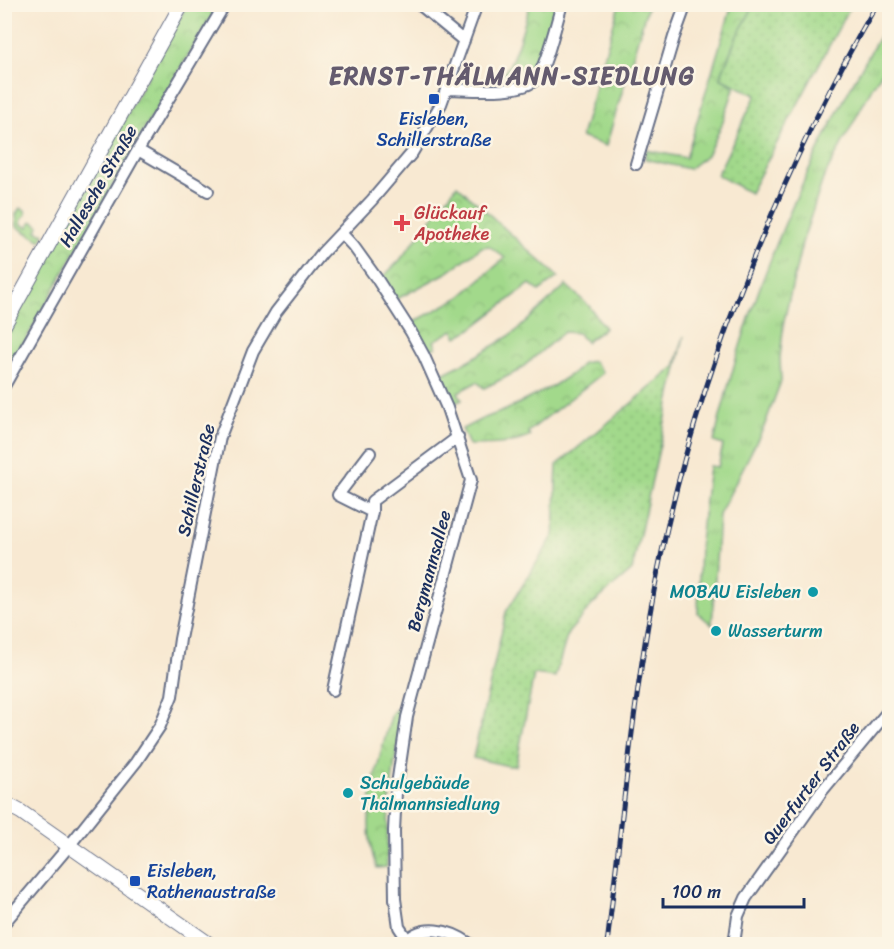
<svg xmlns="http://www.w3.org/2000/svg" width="894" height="949" font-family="Sriracha,sans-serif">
  <defs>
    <pattern id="grass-tufts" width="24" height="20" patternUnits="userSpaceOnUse" patternTransform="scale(1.5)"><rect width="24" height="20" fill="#a2d98b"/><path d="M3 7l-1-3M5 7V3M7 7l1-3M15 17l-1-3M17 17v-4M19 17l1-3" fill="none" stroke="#8bbb7a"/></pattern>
    <pattern id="park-crowns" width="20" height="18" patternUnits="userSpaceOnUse" patternTransform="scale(1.5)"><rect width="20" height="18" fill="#a2d98b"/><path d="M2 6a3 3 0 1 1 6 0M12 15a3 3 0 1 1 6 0" fill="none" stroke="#8bbb7a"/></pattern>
    <pattern id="garden-dots" width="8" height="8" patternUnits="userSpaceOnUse" patternTransform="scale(1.5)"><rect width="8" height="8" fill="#a2d98b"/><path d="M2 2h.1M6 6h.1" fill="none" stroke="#8bbb7a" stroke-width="1.8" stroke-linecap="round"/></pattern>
  </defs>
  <rect width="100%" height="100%" fill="#fcf5e5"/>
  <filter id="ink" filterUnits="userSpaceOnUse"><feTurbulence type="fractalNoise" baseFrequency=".0167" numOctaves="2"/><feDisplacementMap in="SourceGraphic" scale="12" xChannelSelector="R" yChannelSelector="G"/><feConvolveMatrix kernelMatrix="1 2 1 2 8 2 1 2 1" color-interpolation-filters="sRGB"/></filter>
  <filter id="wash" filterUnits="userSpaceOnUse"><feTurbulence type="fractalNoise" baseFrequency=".008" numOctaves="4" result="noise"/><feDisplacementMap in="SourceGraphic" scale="24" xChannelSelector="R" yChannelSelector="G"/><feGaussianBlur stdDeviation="1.35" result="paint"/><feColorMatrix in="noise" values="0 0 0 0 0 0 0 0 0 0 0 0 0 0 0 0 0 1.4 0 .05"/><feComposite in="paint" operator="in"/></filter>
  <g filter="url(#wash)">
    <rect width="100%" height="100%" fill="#f8e9d2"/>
    <!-- grass -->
    <path fill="url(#grass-tufts)" stroke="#5e8474" stroke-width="1.5" d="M889 21V62L873 86 823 179 802 243 784 321 780 358 781 381 764 427 719 515 712 625 698 613 700 542 709 466 718 467 723 445 714 442C748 294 810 150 889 21Z
      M20 208 25 210 26 214 21 221 22 225 28 227 32 221 39 226 37 231 44 234 41 241 17 227 16 214Z"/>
    <!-- park -->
    <path fill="url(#park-crowns)" stroke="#5e8474" stroke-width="1.5" d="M187 5H218L141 135 5 377V335Z
      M530 5H558C552 24 541 77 520 83 508 87 491 85 478 86L479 82C488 80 498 79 505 72 515 61 525 20 530 5Z
      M619 5H648L606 146 581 137Z
      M732 5H755L737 36 720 78 735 86 721 127 707 155 689 169 645 159 646 150 686 158Z
      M457 185 558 277 539 291 530 284 471 329 457 337 453 330 434 341 436 347 427 351 410 324 460 297 505 258 489 246 482 247 448 272 395 300 381 279 400 260Z
      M566 285 589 306 605 328 586 342 578 333 564 332 518 371 484 388 477 382 458 392 462 400 452 404 440 375 470 360 514 333Z
      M593 361 603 373 528 432 530 436C511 445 490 445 469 445L462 429 482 419 506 410 553 386 576 371 582 363Z
      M396 709 405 711C393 762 386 814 387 867L377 868C357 818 379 762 392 713Z"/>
    <!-- garden -->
    <path fill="url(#garden-dots)" stroke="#5e8474" stroke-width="1.5" d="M755 4 851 5 750 193 717 175 756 95 720 78 737 36Z
      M684 336 632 570 593 604 568 633 555 677 534 674 516 766H509L473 758 506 612 554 535 557 465 675 367Z"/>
  </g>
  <g filter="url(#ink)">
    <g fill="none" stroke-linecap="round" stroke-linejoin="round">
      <!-- minor casing -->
      <g stroke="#687087" stroke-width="14">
        <path id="minor" d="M419 4 464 41
          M446 89C468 89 521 95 536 79 546 68 557 20 562 4
          M138 150 208 191
          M636 164 674 37 686 4
          M342 234 354 247 377 279 411 332 424 356 447 408 471 480 407 717 396 792 394 831 395 899 399 927 407 939
          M4 386 138 150 225 4
          M370 453 338 495 372 512
          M333 690 372 512V501L458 437
          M4 923 69 846 136 762 160 726 172 696 180 639 220 437 253 351 276 312 322 253 372 200 412 153 441 104 477 4
          M404 944C420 922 451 930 470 944
          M734 944 738 916 746 898 822 791 890 709"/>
      </g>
      <!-- major casing -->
      <g stroke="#687087" stroke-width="16">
        <path id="major" d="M4 325 182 4
          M4 803 21 812 209 944"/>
      </g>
      <!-- minor -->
      <use href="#minor" stroke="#fff" stroke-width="10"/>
      <!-- major -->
      <use href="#major" stroke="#fff" stroke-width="14"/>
      <!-- rail casing -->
      <g stroke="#1b2f5e" stroke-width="5">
        <path id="rail" d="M607 944C623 815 634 684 661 556 682 454 714 356 753 259 789 171 829 86 877 4"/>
      </g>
      <!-- rail -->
      <use href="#rail" stroke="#fcf5e5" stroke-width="3" stroke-dasharray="9" stroke-linecap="butt"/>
    </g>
  </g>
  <!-- markers -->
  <g fill="#1a4fb4" stroke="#fcf5e5" stroke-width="2">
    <rect x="428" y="93" width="12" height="12" rx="3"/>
    <rect x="129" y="875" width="12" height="12" rx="3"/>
  </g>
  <path fill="#e0444e" stroke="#fcf5e5" stroke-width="2" d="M399 214h6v6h6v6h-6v6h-6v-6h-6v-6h6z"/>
  <g fill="#0f9aa8" stroke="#fcf5e5" stroke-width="2">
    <circle cx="813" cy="592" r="6"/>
    <circle cx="716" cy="631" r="6"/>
    <circle cx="348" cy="793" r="6"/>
  </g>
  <g text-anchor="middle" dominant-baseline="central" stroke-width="5" stroke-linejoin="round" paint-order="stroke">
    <!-- transit labels -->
    <g font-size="18" fill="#164399" stroke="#fcf5e5">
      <text x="434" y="119">Eisleben,<tspan x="434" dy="21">Schillerstraße</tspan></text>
      <text x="147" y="871" text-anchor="start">Eisleben,<tspan x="147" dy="21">Rathenaustraße</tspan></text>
    </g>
    <!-- street labels -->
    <g font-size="18" fill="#1b2f5e" stroke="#fcf5e5">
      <text transform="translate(98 186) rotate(-60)">Hallesche Straße</text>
      <text transform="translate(196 480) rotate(-77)">Schillerstraße</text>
      <text transform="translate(429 571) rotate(-75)">Bergmannsallee</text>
      <text transform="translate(811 783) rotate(-53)">Querfurter Straße</text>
    </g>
    <!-- health labels -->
    <g font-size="18" fill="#be3a42" stroke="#fcf5e5" text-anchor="start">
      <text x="414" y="213">Glückauf<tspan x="414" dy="21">Apotheke</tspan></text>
    </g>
    <!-- culture labels -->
    <g font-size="18" fill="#0d838f" stroke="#fcf5e5" text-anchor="start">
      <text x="801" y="592" text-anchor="end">MOBAU Eisleben</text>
      <text x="728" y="631">Wasserturm</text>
      <text x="360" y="783">Schulgebäude<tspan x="360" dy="21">Thälmannsiedlung</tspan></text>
    </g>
    <!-- district labels -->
    <g font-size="24" font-weight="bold" letter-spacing="1.5" fill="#645b6e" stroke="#fcf5e5">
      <text x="512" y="76">ERNST-THÄLMANN-SIEDLUNG</text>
    </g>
  </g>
  <!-- margin -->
  <rect width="894" height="949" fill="none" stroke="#fcf5e5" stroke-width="24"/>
  <!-- scale -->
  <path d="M663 898v9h141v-9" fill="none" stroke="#1b2f5e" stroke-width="3"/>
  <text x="672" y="898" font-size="18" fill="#1b2f5e" stroke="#fcf5e5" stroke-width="4.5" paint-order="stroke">100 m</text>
</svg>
